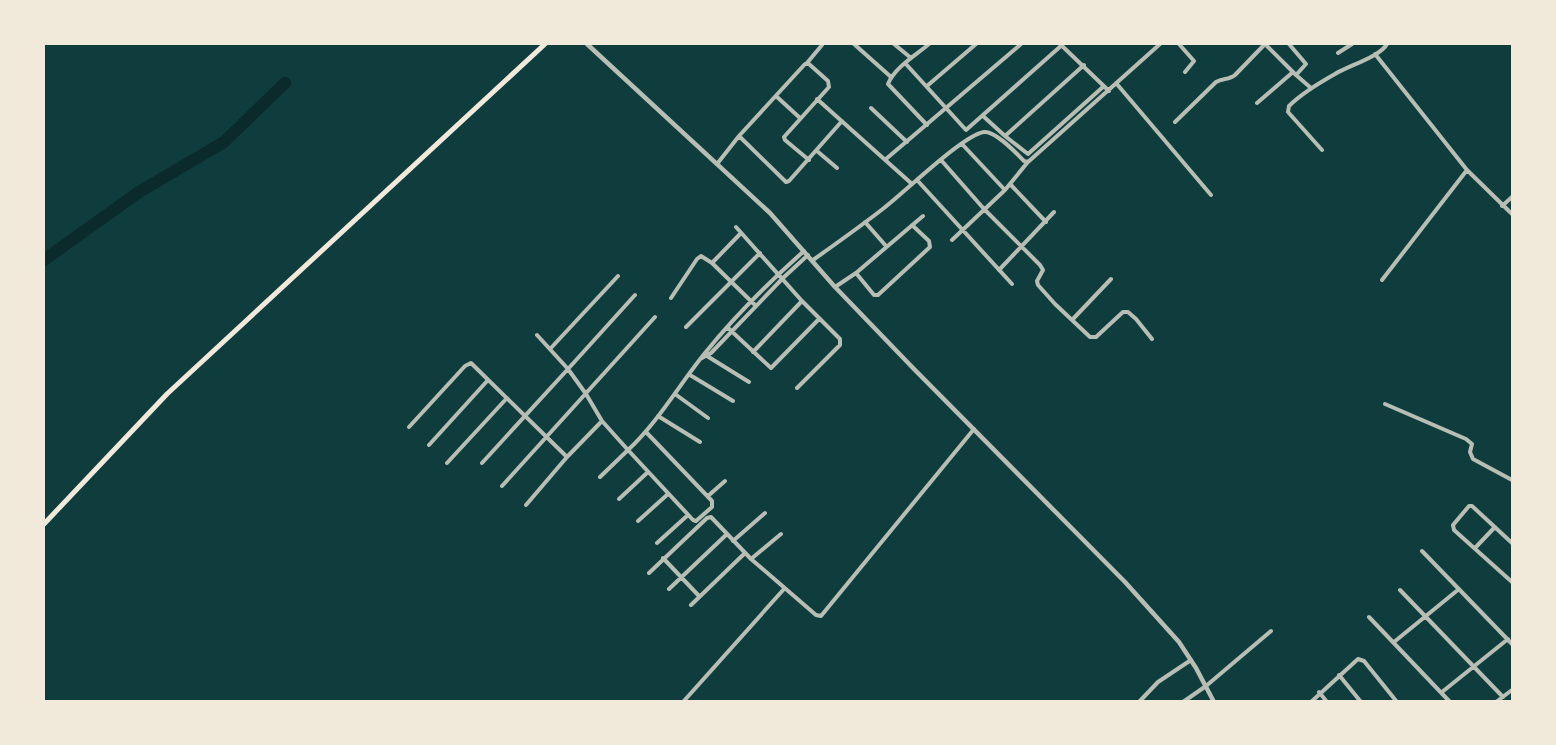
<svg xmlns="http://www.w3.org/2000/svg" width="1556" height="745" font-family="'Alegreya Sans',sans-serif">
  <rect width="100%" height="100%" fill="#0f3d3e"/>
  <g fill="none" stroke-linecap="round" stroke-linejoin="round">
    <!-- river -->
    <path stroke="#0a2a2b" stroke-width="12" d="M44 260 139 192 224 142 285 83"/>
    <!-- minor -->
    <path stroke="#b8beb3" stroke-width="4" d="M854 44 891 77
      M894 44 911 58
      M1060 44 1109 91
      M1179 44 1194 61 1185 72
      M1265 44 1293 72
      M1338 53 1352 44
      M1375 54 1467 170 1512 214
      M807 63 822 45 821 44
      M905 63 966 130 1062 45
      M1296 75 1311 88
      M1116 83 1211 195
      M927 86 976 44
      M776 96 800 118
      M817 99 912 184
      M1257 103 1293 72 1296 75 1306 64 1289 44
      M871 108 907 142
      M983 116 1005 136 1028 154 1104 86
      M1175 122 1216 82C1223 78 1229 80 1235 75L1265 44
      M927 125 888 84C895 67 916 55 929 44
      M1005 136 1084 65
      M962 144 1004 189
      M1322 150 1288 112 1289 106C1302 93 1319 83 1335 74 1348 66 1381 56 1387 44
      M817 151 837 168
      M886 159 1021 44
      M809 160 785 140 784 137 829 87 828 81 809 64H805L739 136 786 182 789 181 842 121
      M941 160 984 209 1040 265 1043 270 1037 281 1038 285 1055 304 1090 337H1096L1123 312H1128L1136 319 1152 339
      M717 164 739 136
      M917 180 1012 284
      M1010 184 1046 222
      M1502 206 1512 197
      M865 222 886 246
      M736 227 802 301 840 339V345L797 388
      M952 240 1005 190 1027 163
      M813 260C837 243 861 226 884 208 904 193 963 135 984 132 996 131 1016 153 1024 161L1028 162 1160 44
      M712 263 741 233
      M999 270 1054 212
      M856 273 874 295H878L930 247 929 241 912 225
      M1382 280 1467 170
      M835 287 856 273 923 216
      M671 298 697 259 701 256 712 263 756 306
      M1072 320 1111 279
      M686 327 760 253
      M727 327 771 368 819 319
      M537 335 568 369 635 295
      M550 349 618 276
      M753 352 802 301
      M707 356 749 382
      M702 358 711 353 783 278 808 255
      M690 375 733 401
      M675 394 708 418
      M1385 404 1466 439 1472 444 1470 452 1473 459 1512 480
      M658 416 700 442
      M409 427 465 366 471 363 567 457
      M646 432 712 501V507L696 521 693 520 628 450C658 422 679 385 705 353 734 317 768 283 804 251
      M429 445 488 380
      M447 463 507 398
      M482 463 568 369 586 394 602 421
      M502 486 655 317
      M708 496 725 481
      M619 499 648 472
      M526 505 567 457 602 421 628 450 600 477
      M638 521 668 494
      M733 541 765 513
      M657 543 688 515
      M1512 543 1472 506H1469L1453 525 1454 530 1512 582
      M1475 548 1495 527
      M1422 551 1512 644
      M663 558 699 596
      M751 559 781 534
      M649 573 707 518 711 517 751 559 816 615 821 616 974 429
      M669 589 727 534
      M1400 590 1503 697
      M691 605 745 553
      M1369 617 1450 702
      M1394 642 1459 589
      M1339 675 1361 702
      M1319 692 1327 702
      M1442 692 1508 639
      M683 702 784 589
      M1139 702 1158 682 1191 660
      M1183 702 1206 686 1271 631
      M1311 702 1358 659 1364 661 1397 702
      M1496 702 1512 690"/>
    <!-- tertiary -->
    <path stroke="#b8beb3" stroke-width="4.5" d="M587 44 770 213 835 287 913 368 1125 582 1179 642 1196 668 1214 702"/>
    <!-- secondary -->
    <path stroke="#f1e9da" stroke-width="5" d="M44 524 167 394 545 44"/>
  </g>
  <!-- border -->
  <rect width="1556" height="745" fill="none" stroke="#f1e9da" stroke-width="90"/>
</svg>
